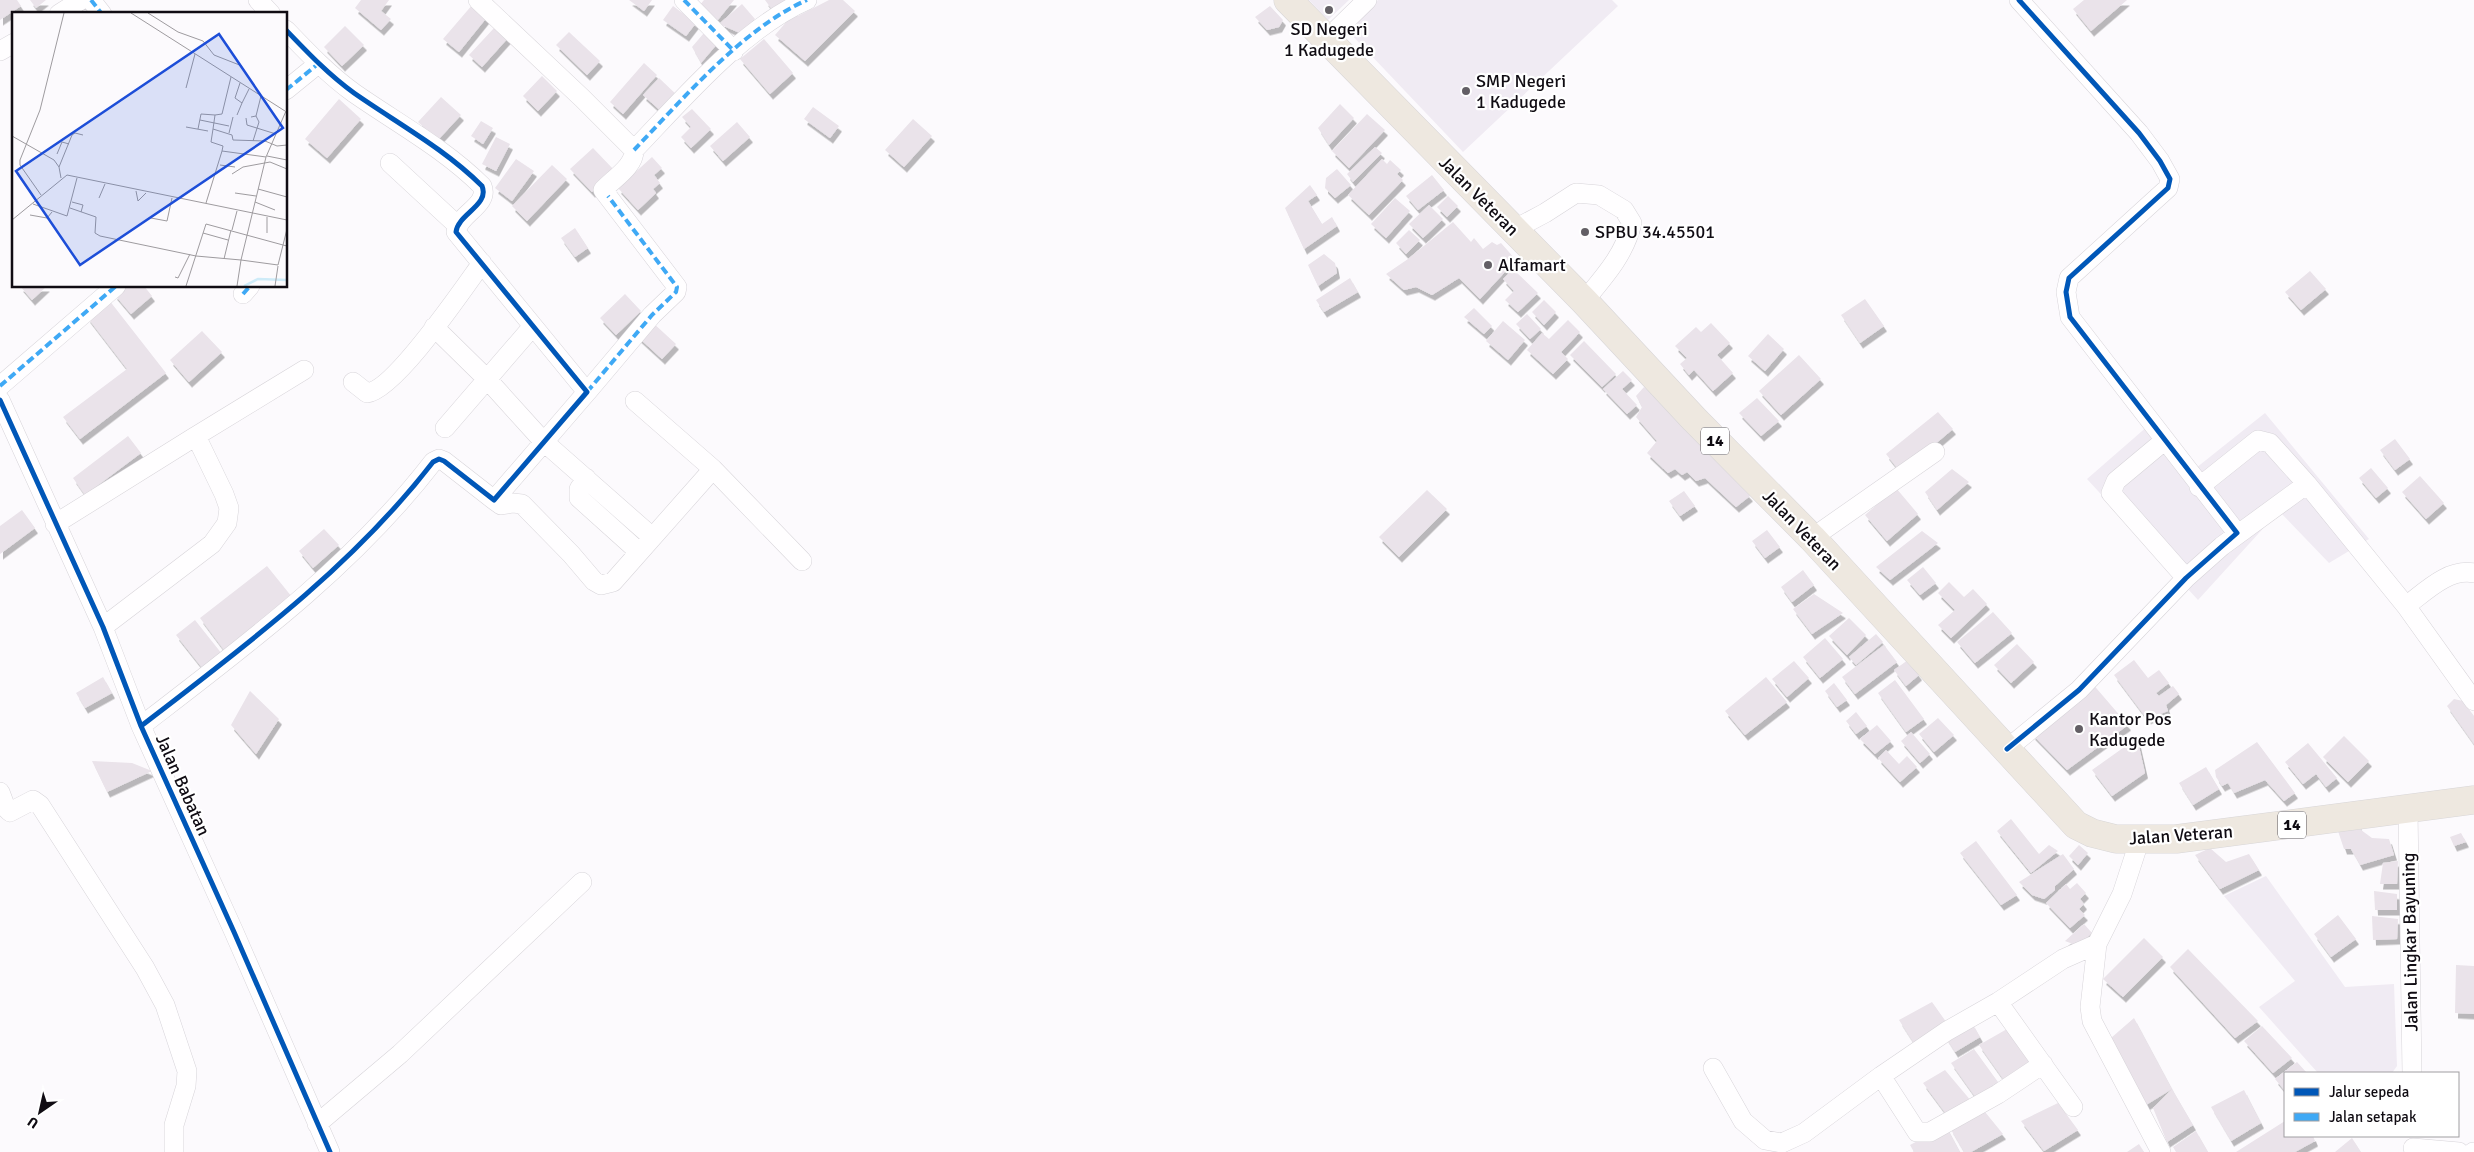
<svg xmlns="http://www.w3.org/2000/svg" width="2474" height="1152" font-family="Signika,sans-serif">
  <defs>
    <filter id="shadow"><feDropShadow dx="3" dy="5.5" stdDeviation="0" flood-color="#0004"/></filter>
  </defs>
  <rect width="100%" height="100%" fill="#fcfafd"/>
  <!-- built -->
  <path fill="#f0ebf3" d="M1309 0H1349L1328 20Z
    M1378 0H1612L1618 6 1463 152 1347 30Z
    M2265 413 2369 539 2329 563 2279 511 2198 600 2087 479 2157 418 2196 468Z
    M2266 876 2345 987 2394 984 2397 1066 2392 1073H2318L2259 1007 2295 981 2224 896Z"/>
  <!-- building -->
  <path fill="#eae3ea" filter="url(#shadow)" d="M0 0H17L21 6 0 20Z
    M30 0H46L36 8Z
    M361 0H389L381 11 391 19 381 30 355 8Z
    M629 0H652L644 11Z
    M704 0H734L717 21 699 6Z
    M765 0H787L773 11Z
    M829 0H843L855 11 805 61 775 35 794 13 798 16Z
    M2084 0H2127L2091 31 2073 9Z
    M473 4 488 16 459 52 443 39Z
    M742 4 755 19 740 33 719 24Z
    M673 6 696 23 686 36 663 20Z
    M1270 6 1283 20 1279 27 1267 30 1255 17Z
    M345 26 364 45 342 66 324 47Z
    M495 27 508 38 482 67 469 55Z
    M569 32 600 61 587 75 556 45Z
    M704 33 717 44 701 63 692 47Z
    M764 39 793 73 770 94 740 59Z
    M644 63 657 75 623 114 610 102Z
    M542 76 557 91 538 111 523 96Z
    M659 78 679 97 663 113 643 95Z
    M441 97 461 115 438 140 418 122Z
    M339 99 361 119 327 158 305 139Z
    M1340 104 1354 118 1329 145 1318 128Z
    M813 107 839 126 830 138 804 119Z
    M692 109 711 129 691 148 681 137 691 127 682 117Z
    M1367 114 1385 130 1349 168 1332 151Z
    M913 119 932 136 904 167 885 150Z
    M481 121 493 128 483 144 471 136Z
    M737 122 750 137 723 161 710 146Z
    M496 137 510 144 496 171 482 164Z
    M1375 147 1382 153 1353 182 1347 174Z
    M593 148 615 171 592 192 570 169Z
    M652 157 662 168 654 175 660 183 653 189 656 193 638 210 618 188Z
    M516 159 534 171 512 201 495 188Z
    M1382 159 1387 164 1390 160 1401 170 1397 174 1403 180 1369 215 1348 195Z
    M552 165 567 179 527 221 512 206Z
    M1337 169 1351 185 1335 198 1325 188 1326 178Z
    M1432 175 1444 190 1418 210 1406 196Z
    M1310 185 1317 195 1308 201 1322 224 1332 217 1337 226 1304 249 1285 208Z
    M1448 196 1458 206 1447 217 1437 207Z
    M1395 198 1410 211 1386 238 1371 224Z
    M1429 205 1443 219 1423 238 1409 224Z
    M1453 222 1471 242 1474 238 1483 249 1492 242 1497 245 1501 243 1516 260 1480 299 1459 278 1432 295 1416 287 1404 290 1386 274 1408 259Z
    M575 228 588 248 575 257 561 238Z
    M1409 230 1420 240 1406 254 1396 243Z
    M1324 254 1335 263 1337 273 1318 286 1308 265Z
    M1513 269 1538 293 1518 312 1505 300 1514 291 1503 279Z
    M2310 271 2326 289 2301 310 2285 292Z
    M1350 278 1358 292 1324 312 1316 300Z
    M20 286H47L32 300Z
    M124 286H144L152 296 131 314 114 294Z
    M625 294 641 311 616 335 600 318Z
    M1865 299 1884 326 1860 343 1841 315Z
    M109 300 166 373 80 439 63 417 127 369 87 317Z
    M1544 300 1556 312 1544 325 1532 312Z
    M1474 308 1492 326 1484 334 1464 317Z
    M1527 314 1541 329 1530 339 1516 324Z
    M1568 320 1580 332 1561 352 1568 359 1553 374 1527 350 1542 333 1549 339Z
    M1503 321 1525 340 1508 360 1486 341Z
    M652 322 676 344 662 359 638 337Z
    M1711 323 1730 343 1717 355 1733 373 1713 391 1694 370 1689 375 1680 364 1687 358 1675 346 1696 327 1701 332Z
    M202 331 222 352 189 382 170 360Z
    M1768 334 1784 349 1765 371 1748 356Z
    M1584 341 1616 374 1602 387 1570 355Z
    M1799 355 1821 379 1781 415 1759 391Z
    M1623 371 1632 380 1622 389 1637 405 1627 414 1603 389Z
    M1644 387 1652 393 1750 496 1736 507 1705 478 1696 481 1687 472 1682 475 1675 469 1668 473 1647 453 1657 441 1636 417 1642 407 1636 396Z
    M1757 398 1779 421 1761 436 1739 413Z
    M1938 412 1953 429 1901 473 1886 454Z
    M128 436 141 453 85 495 73 478Z
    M2395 439 2410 459 2395 470 2380 450Z
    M2371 468 2388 488 2376 498 2359 478Z
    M1952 469 1969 482 1937 510 1925 492Z
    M2420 476 2444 503 2426 519 2402 492Z
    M1896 488 1918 514 1887 541 1865 515Z
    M1427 490 1447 509 1399 557 1379 537Z
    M1684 491 1695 506 1680 516 1669 501Z
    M22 510 35 528 0 554V526Z
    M324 529 339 545 313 568 299 551Z
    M1767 530 1780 547 1765 558 1752 541Z
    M1922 531 1938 543 1890 580 1876 567Z
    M267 566 292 597 224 650 200 618Z
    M1923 567 1936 583 1920 595 1907 580Z
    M1803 570 1814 585 1792 602 1781 587Z
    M1949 582 1964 597 1973 589 1987 604 1951 638 1938 625 1955 610 1938 593Z
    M1814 594 1843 613 1812 634 1793 609Z
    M1993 612 2012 633 1975 663 1957 642Z
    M1849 618 1866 635 1847 655 1829 636Z
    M195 620 222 654 203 669 176 635Z
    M1876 634 1883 642 1856 665 1849 657Z
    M1825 638 1843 659 1820 678 1803 657Z
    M2017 644 2034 662 2011 683 1994 665Z
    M1884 645 1897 662 1855 694 1842 677Z
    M1908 660 1919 675 1906 686 1894 670Z
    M2134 660 2148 678 2159 670 2169 683 2156 693 2159 696 2173 686 2179 694 2166 705 2168 711 2147 719 2114 675Z
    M1794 661 1809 678 1787 697 1772 679Z
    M103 677 112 693 85 708 76 693Z
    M1766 677 1787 702 1745 735 1725 711Z
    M1895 680 1924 719 1906 732 1878 693Z
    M2091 682 2128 725 2067 770 2032 734Z
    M1834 683 1847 700 1837 707 1825 691Z
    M250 691 279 719 256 754 231 725Z
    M2454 699 2463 701 2474 716V744L2447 706Z
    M1856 712 1867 726 1856 734 1846 721Z
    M1938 718 1954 735 1934 752 1919 734Z
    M1877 725 1891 741 1875 754 1860 739Z
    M1911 732 1930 754 1920 763 1901 741Z
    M2344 736 2369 761 2348 782 2323 757Z
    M2137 738 2145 773 2112 796 2092 770Z
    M2257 742 2295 793 2284 801 2265 780 2234 793 2228 783 2222 786 2216 777 2215 770Z
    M2308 743 2337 778 2326 787 2316 774 2303 784 2285 762Z
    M1886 750 1899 764 1907 756 1917 767 1900 782 1878 758Z
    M92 761 132 763 152 771 107 792Z
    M2206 767 2219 789 2193 805 2179 783Z
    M2011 819 2039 854 2049 845 2058 851 2031 873 1997 831Z
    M2358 823 2361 830 2372 838 2389 839 2394 855 2360 865 2351 849H2344L2337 828Z
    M2461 833 2466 842 2454 846 2450 837Z
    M1976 841 2017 895 2001 905 1960 853Z
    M2079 845 2088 853 2078 865 2069 856Z
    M2210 848 2226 862 2249 854 2259 870 2220 889 2195 855Z
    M2063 854 2074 869 2055 886V890L2044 899 2032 895 2019 882Z
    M2398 861 2397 884H2380L2383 863Z
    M2077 883 2086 893 2080 899 2084 904 2079 909 2085 915 2070 928 2046 903 2066 884 2070 889Z
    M2374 891 2397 894V910H2375Z
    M2338 915 2356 939 2331 957 2314 934Z
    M2372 916 2398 919 2397 939 2373 940Z
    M2084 924 2092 933 2078 946 2065 941Z
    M2144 938 2163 957 2123 997 2103 979Z
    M2188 949 2258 1021 2235 1038 2170 967Z
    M2456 965 2474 966V1014L2455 1013Z
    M1932 1002 1949 1026 1915 1045 1899 1020Z
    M2134 1018 2172 1089 2146 1105 2111 1038Z
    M1972 1023 1980 1037 1955 1052 1945 1036Z
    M2262 1026 2292 1058 2273 1073 2244 1041Z
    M2007 1029 2034 1065 2008 1086 1979 1045Z
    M1974 1049 1998 1082 1976 1098 1951 1063Z
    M2297 1062 2307 1073H2285V1091L2275 1079Z
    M1945 1070 1972 1102 1949 1118 1923 1083Z
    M2172 1089 2193 1125 2167 1142 2153 1108Z
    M2244 1090 2261 1123 2231 1141 2211 1107Z
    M2058 1103 2078 1130 2044 1151 2021 1121Z
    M1981 1107 2003 1134 1971 1152H1964L1950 1128Z
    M2285 1121V1136H2313L2315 1141 2295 1152H2236Z
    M1946 1126 1960 1152H1914L1910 1145Z
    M2196 1131 2208 1152H2176L2173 1147Z
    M2352 1138 2361 1152H2335Z
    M2139 1144 2144 1152H2127Z"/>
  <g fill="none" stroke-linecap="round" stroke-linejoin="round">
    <!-- minor casing -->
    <g stroke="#d7d4d9" stroke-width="20">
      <path id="minor" d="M91 0 102 14
        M258 0 271 14
        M478 0 582 98 634 150C635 166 613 179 603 190L677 287 676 292 652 315 587 392
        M684 0 734 51
        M2019 0 2139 133 2160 161 2170 179 2168 188 2069 278 2066 292 2070 317 2237 533
        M59 14 81 0
        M1326 40 1367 0
        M0 51 14 43
        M286 90 318 64
        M634 150C682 100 743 28 807 0
        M390 163 457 225
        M1513 230 1545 213 1576 193 1599 195 1624 210 1632 223C1625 254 1604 277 1584 301
        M243 294 250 286
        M434 327 486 378 543 441 651 536
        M353 382 367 393C395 390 463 289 482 263
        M0 386 116 286
        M0 400 103 627 141 726 234 932 330 1152
        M635 401 713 469 802 561
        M445 428 533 326
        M2164 441 2116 481 2111 493 2186 578
        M586 478 579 489V498L638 551
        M2199 487 2258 440 2270 443 2307 484
        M494 500 501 505 513 503 522 504 571 554 594 581 601 585 613 582 713 469
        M55 524 196 436
        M1812 538 1935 452
        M2406 606C2425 592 2448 568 2474 573
        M103 627 212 544 227 523 229 508 224 494 196 436 304 370
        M141 726C245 646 352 567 433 462L439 459 444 461 494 500 587 392 456 232C458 214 490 205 482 186 445 149 397 123 354 93 329 75 308 53 286 30
        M2007 749 2079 690 2186 578 2222 546 2307 484 2406 606 2474 701
        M0 792 6 808 10 812 33 800 40 805 145 968 165 1005 187 1071 186 1086 174 1125V1152
        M2408 810 2412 1073
        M2097 944 2090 1007 2092 1021 2161 1152
        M1998 1002 2073 1107
        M1713 1068 1743 1121 1765 1140 1782 1143 1804 1133 1881 1076 1947 1031 1998 1002 2063 959 2097 944 2122 894 2140 839
        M1881 1076 1917 1132H1930L1998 1094 2043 1064
        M317 1124 400 1054 582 882
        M2413 1148 2459 1152
        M2473 1152H2474"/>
    </g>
    <!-- highway casing -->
    <g stroke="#d8d6d8" stroke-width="29">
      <path id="highway" d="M1288 0 1584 301 1694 419 1812 538 2076 825 2092 833 2116 839H2176L2474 800"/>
    </g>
    <!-- minor -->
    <use href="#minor" stroke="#fffeff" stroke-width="19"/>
    <!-- highway -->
    <use href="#highway" stroke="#eee8e0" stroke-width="28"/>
    <!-- quiet -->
    <path stroke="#3fa9f5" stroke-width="4" stroke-dasharray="8 4" stroke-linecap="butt" d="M91 0 102 14
      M684 0 734 51
      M286 90 318 64
      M634 150C682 100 743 28 807 0
      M243 294 250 286
      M0 386 116 286
      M587 392 652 315 676 292 677 287 608 196"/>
    <!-- cycleway casing -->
    <g stroke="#fff" stroke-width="8">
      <path id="cycleway" d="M0 400 103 627 141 726 234 932 330 1152
        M141 726C245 646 352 567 433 462L439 459 444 461 494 500 587 392 456 232C458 214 490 205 482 186 445 149 397 123 354 93 329 75 308 53 286 30
        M2007 749 2079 690 2186 578 2237 533 2070 317 2066 292 2069 278 2168 188 2170 179 2160 161 2139 133 2019 0"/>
    </g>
    <!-- cycleway -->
    <use href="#cycleway" stroke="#0057b8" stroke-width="5"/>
  </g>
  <!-- markers -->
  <g fill="#635f65" stroke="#fff" stroke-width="2">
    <circle cx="1329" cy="10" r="5"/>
    <circle cx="1466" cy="91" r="5"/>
    <circle cx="1585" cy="232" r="5"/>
    <circle cx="1488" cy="265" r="5"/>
    <circle cx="2079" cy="729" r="5"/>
  </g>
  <g text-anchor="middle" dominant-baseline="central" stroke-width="4.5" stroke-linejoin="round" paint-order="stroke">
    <!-- shield labels -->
    <g fill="#fff" stroke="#58555a" stroke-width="1">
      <rect x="1701" y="427.5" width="28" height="27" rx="4"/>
      <rect x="2278" y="811.5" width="28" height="27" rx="4"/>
    </g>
    <g font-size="16" font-weight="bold" fill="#100c13">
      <text x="1715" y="441">14</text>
      <text x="2292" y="825">14</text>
    </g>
    <!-- poi labels -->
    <g font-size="18" fill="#100c13" stroke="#fff" text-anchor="start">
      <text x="1329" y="29" text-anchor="middle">SD Negeri<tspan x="1329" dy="21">1 Kadugede</tspan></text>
      <text x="1476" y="81">SMP Negeri<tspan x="1476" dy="21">1 Kadugede</tspan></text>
      <text x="1595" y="232">SPBU 34.45501</text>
      <text x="1498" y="265">Alfamart</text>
      <text x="2089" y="719">Kantor Pos<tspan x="2089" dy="21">Kadugede</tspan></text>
    </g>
    <!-- street labels -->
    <g font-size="18" fill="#100c13" stroke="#fff">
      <text transform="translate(1479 196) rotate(45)">Jalan Veteran</text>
      <text transform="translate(1802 530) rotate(46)">Jalan Veteran</text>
      <text transform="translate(183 785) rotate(66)">Jalan Babatan</text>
      <text transform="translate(2181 835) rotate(-4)">Jalan Veteran</text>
      <text transform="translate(2410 942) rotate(-91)">Jalan Lingkar Bayuning</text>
    </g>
  </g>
  <!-- overview -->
  <g transform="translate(12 12)">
    <rect width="275" height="275" fill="#fcfafd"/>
    <path fill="none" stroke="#ceebf8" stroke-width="2.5" d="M232 274 246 267 275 268"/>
    <path fill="none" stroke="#9e9b9f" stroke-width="1" d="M119 1 273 99M136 1 166 20 191 29 202 43 230 54M219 65 210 102 203 103 201 117 220 123 221 128 253 129 265 134 275 133M174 76 183 42M230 91 237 77M225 103 230 91 223 86 228 71M239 105 244 104 249 84M234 106 235 113 264 122M188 108 217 114M174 115 196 119M186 117 189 102 203 103M201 117 199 130 211 134 210 139 254 145M217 121 221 105M0 124 42 148 47 155M241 129 247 110 244 104M45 142 50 130 57 132M255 144 275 148M208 153 223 155M220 162 231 155 258 150 275 157M49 166 47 155 60 123 63 121 71 123M246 177 275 185M124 179 126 189 134 181M223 181 244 184M29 183 8 153V148L28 98 52 1M87 186 93 172M60 190 71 193 69 200M243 190 263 198M194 191 210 139M21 192 55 204 65 166M58 196 84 205 83 221 88 224 184 244 229 248 254 145 274 99M18 203 35 206 40 200M139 206 155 209 160 186M0 208 55 163 275 208M275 217 271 233 275 234M220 218 225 199M191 221 216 228M255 221V205M212 247 219 218M163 265 166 266 178 242M174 274 194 212 271 233 266 253 229 248 225 274M263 274 266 254"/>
    <path fill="#1d4ed8" fill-opacity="0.15" stroke="#1d4ed8" stroke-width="2.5" d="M207 22 271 116 68 253 4 159Z"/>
    <rect width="275" height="275" fill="none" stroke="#100c13" stroke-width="2.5"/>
  </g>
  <!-- legend -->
  <rect x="2284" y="1072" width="175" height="65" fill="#ffffff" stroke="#9f9ea1"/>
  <rect x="2294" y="1088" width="25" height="8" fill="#0057b8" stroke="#9f9ea1"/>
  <text x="2329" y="1097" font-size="15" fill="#100c13">Jalur sepeda</text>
  <rect x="2294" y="1113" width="25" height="8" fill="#3fa9f5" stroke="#9f9ea1"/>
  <text x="2329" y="1122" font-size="15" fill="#100c13">Jalan setapak</text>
  <!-- north arrow -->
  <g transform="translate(40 1112) rotate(214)" stroke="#ffffff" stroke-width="4" paint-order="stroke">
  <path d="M0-4L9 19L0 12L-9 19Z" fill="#100c13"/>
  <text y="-8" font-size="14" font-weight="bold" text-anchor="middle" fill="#100c13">U</text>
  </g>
</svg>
